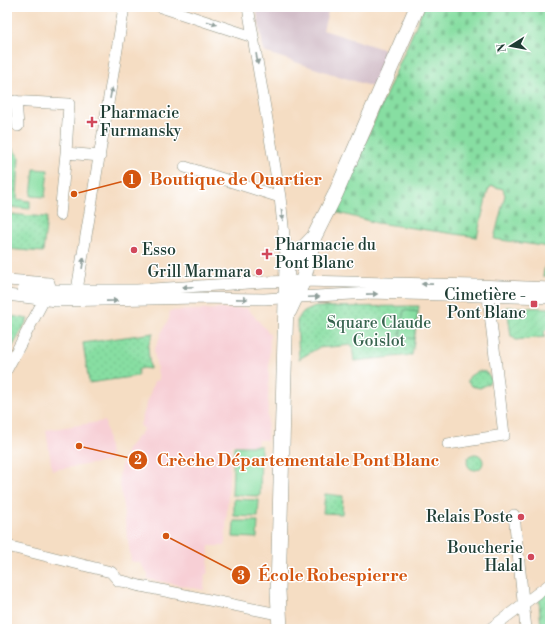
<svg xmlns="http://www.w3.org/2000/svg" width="557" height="636" font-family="'Libre Bodoni',serif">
  <defs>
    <pattern id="grass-dots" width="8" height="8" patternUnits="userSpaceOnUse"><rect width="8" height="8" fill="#87dea2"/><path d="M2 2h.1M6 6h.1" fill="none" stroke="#74bf8c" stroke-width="1.8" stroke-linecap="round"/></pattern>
    <pattern id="cemetery-stones" width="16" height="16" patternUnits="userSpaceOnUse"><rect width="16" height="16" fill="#87dea2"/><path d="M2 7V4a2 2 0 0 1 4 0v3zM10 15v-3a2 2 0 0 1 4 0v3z" fill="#74bf8c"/></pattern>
    <pattern id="garden-furrows" width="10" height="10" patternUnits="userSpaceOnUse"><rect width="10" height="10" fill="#87dea2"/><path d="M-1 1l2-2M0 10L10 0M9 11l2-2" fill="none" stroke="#74bf8c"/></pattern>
  </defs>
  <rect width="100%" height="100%" fill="#fff"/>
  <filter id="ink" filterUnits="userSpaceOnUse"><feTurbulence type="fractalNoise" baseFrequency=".025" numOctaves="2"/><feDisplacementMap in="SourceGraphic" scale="8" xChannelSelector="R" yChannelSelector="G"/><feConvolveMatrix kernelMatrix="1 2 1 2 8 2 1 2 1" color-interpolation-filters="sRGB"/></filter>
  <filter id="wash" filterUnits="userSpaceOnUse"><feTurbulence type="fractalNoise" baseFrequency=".012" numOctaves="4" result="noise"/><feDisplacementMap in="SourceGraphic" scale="16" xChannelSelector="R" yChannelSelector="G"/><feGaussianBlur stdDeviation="0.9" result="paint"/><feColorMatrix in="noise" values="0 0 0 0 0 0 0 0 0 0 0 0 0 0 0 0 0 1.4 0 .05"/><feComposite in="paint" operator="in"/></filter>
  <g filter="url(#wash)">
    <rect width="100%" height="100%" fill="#f5ddc3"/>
    <!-- built -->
    <path fill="#f7cfd5" d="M247 308 270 334 267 440H258L257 445H231L225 546H209L208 571 207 574H205L204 590 148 579V574L140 563 131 561 119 479 120 469 127 449 144 429 140 425 154 381 159 380 154 351 163 329 169 319 170 311Z
      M105 421 111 461 52 470 46 430Z"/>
    <!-- industrial -->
    <path fill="#d2bdc8" d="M256 7H315L328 12 323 30 389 51 373 87 264 52Z"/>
    <!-- grass -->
    <path fill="url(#grass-dots)" stroke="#538e6b" d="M7 149H13L19 157 17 199 30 201V209L8 207 12 155H8Z
      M7 214 47 217 43 252 7 249Z
      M419 306 412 355 354 361 352 345 318 348 299 359 297 321 302 313 315 307Z
      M7 315 28 319 7 357Z
      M153 333 148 347 150 369 142 368 138 370V376L89 383 83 343Z
      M478 371 486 372 492 379 488 384 480 388 471 386 467 381 470 376Z
      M467 462a8 8 0 1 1 16 0a8 8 0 1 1-16 0Z
      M325 494 343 496 342 514 323 513Z
      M550 591V629H541L539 599Z"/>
    <!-- cemetery -->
    <path fill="url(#cemetery-stones)" stroke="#538e6b" d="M424 7H550V276H543L549 247 494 239 505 195 503 189 492 186 488 190 477 237 377 223 335 212Z"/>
    <!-- garden -->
    <path fill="url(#garden-furrows)" stroke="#538e6b" d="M507 307 550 308V327L544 331 545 337 516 340 511 336Z"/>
    <!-- pitch -->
    <path fill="#87dea2" stroke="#538e6b" d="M34 169 48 170 45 197 31 196Z
      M404 310 418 312 414 339 400 336Z
      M234 446H261L260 496 232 495Z
      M234 499 259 500 258 517 234 516Z
      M234 521H258L257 538 233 537Z"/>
  </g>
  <g filter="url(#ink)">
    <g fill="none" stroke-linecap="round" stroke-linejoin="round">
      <!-- minor casing -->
      <g stroke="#8a8d7c" stroke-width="12">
        <path id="minor" d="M161 7 253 37
          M248 7 280 197 287 265
          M7 101 69 104 66 153 100 156
          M16 101 18 126
          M185 167 280 197
          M60 215 66 153
          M7 280 49 283 51 290
          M23 290H137L263 282 303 281 476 285 550 288
          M7 295 56 301 198 298 264 299 370 293 550 298
          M76 296 124 7
          M7 369 47 294
          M448 444 504 435 488 296
          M514 515 526 629
          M7 546 111 572 119 581C129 581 134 586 146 587L278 614
          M490 629 550 584"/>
      </g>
      <!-- major casing -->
      <g stroke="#8a8d7c" stroke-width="16">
        <path id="major" d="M289 311 303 281 314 237 335 195 417 7
          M280 629 278 591 287 265 314 237"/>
      </g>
      <!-- minor -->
      <use href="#minor" stroke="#fff" stroke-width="11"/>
      <!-- major -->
      <use href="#major" stroke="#fff" stroke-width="15"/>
    </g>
    <!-- one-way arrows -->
    <defs><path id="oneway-solid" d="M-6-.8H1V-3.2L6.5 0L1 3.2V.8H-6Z"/></defs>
    <g fill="#8f9e9a">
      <use href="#oneway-solid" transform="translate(212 23) rotate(18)"/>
      <use href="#oneway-solid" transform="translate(257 59) rotate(81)"/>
      <use href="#oneway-solid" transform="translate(111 93) rotate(-80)"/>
      <use href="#oneway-solid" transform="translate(282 215) rotate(84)"/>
      <use href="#oneway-solid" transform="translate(83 263) rotate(-81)"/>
      <use href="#oneway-solid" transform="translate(427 284) rotate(-179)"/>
      <use href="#oneway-solid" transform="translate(188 287) rotate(178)"/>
      <use href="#oneway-solid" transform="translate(372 294) rotate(-1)"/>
      <use href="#oneway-solid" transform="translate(314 297) rotate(-2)"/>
      <use href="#oneway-solid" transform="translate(242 299) rotate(1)"/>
      <use href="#oneway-solid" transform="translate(112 301) rotate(-1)"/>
    </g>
  </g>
  <!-- markers -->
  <g fill="#d1495b" stroke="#fff" stroke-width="1.5">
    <path d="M90 116h4v4h4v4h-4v4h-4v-4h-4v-4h4z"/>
    <circle cx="134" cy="250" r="4"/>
    <path d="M265 248h4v4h4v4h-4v4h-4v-4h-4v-4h4z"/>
    <circle cx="259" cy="272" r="4"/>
    <rect x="530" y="300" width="8" height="8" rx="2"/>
    <circle cx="521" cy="517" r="4"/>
    <circle cx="531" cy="557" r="4"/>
  </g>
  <g text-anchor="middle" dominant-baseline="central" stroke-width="3" stroke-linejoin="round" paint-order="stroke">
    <!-- poi labels -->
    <g font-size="16" fill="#1f3d34" stroke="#fff" text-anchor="end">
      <text x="100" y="113" text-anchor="start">Pharmacie<tspan x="100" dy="18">Furmansky</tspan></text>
      <text x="275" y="245" text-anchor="start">Pharmacie du<tspan x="275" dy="18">Pont Blanc</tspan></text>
      <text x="142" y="250" text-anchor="start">Esso</text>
      <text x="251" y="272">Grill Marmara</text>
      <text x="526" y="295">Cimetière -<tspan x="526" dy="18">Pont Blanc</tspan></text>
      <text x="513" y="517">Relais Poste</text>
      <text x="523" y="548">Boucherie<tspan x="523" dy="18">Halal</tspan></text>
    </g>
    <!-- park labels -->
    <g font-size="16" fill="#396550" stroke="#fff">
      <text x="379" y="323">Square Claude<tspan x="379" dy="18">Goislot</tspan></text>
    </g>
  </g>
  <!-- callouts -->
  <path fill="none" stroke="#d45610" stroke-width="1.5" d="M74 194L132 179M79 446L138 460M166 536L241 575"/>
  <g fill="#d45610" stroke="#fff" stroke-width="1.5">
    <circle cx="74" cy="194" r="4"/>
    <circle cx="79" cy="446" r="4"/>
    <circle cx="166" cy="536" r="4"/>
    <circle cx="132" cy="179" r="10"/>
    <circle cx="138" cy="460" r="10"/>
    <circle cx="241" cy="575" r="10"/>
  </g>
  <g font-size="12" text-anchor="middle" font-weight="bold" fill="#fff">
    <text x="132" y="184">1</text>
    <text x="138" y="464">2</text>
    <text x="241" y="580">3</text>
  </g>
  <g font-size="17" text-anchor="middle" font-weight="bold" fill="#d45610" stroke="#fff" stroke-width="3" stroke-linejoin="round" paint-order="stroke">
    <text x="236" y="185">Boutique de Quartier</text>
    <text x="298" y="466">Crèche Départementale Pont Blanc</text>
    <text x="333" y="581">École Robespierre</text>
  </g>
  <!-- margin -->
  <rect width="557" height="636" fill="none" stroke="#fff" stroke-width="24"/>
  <!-- north arrow -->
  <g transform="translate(511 46) rotate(259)" stroke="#ffffff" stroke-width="3" paint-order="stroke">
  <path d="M0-3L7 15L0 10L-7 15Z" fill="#1f3d34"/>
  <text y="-6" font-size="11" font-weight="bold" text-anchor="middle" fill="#1f3d34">N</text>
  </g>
</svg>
